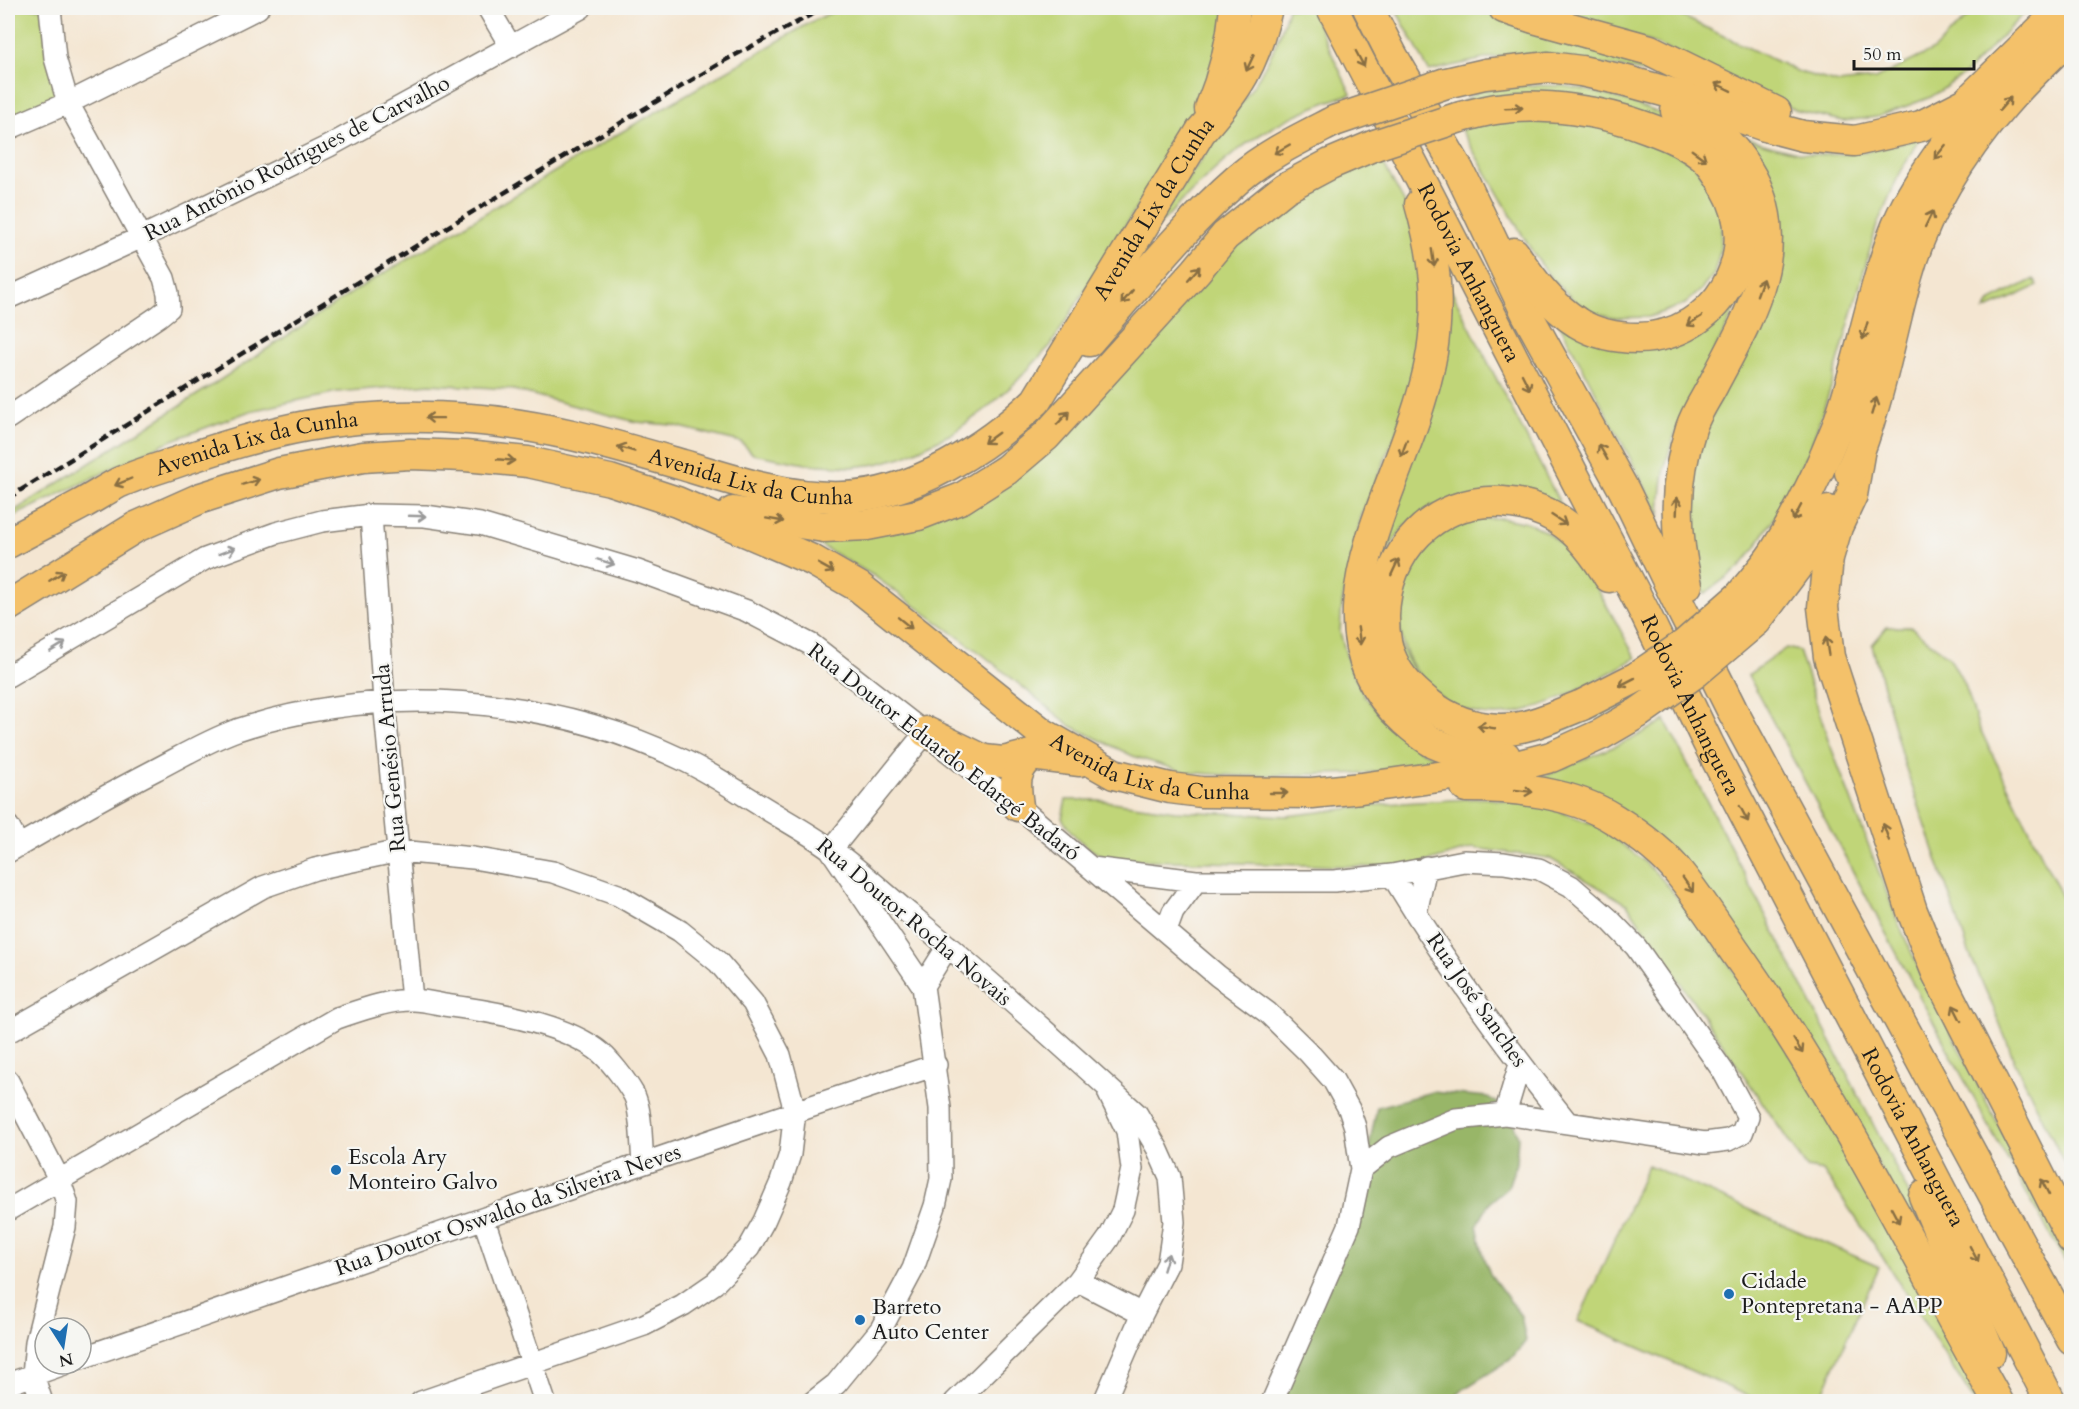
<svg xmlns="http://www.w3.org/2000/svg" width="2079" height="1409" font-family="Cardo,serif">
  <rect width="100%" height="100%" fill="#f6f6f2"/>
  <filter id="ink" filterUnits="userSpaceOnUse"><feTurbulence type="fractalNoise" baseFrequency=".0167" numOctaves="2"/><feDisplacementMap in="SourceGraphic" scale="12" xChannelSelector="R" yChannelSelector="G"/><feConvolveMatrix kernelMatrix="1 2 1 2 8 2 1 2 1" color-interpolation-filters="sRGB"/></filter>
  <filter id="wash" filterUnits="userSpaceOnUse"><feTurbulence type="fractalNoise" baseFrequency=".008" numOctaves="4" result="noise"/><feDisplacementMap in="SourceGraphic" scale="24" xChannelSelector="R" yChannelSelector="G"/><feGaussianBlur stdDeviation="1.35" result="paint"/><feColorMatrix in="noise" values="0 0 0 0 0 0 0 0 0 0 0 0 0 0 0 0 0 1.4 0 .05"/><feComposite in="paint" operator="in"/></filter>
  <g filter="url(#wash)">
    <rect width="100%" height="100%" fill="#f4e6d2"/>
    <!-- green -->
    <path fill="#c0d578" stroke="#6e784a" stroke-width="1.5" d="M8 8H45L59 99 8 119Z
      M841 8H1228L1204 99 1051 345 1016 382 986 409 951 434 905 456 877 464 852 467 806 464 753 454 741 442 672 425 636 422 510 389 430 384 337 392 250 411 165 443 8 519V515L214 384 359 288 618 134 813 21Z
      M1288 8H1310L1351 94C1308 107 1266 127 1232 155 1202 179 1175 209 1148 236 1171 203 1194 170 1217 137 1246 97 1277 57 1288 8Z
      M1395 8H1479L1531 29 1638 61 1661 73 1655 74 1544 54 1493 57 1429 71Z
      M1548 8H1665L1799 72 1839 83 1875 79 1932 51 1977 8H2029L1966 73 1931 97 1877 117 1843 121 1798 111 1656 44Z
      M1528 85C1539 86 1552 85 1564 86 1604 92 1644 106 1681 122 1709 135 1728 153 1741 180 1780 263 1712 344 1682 418 1674 435 1667 455 1664 474 1661 487 1661 501 1660 515L1556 317C1590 335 1619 351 1659 342 1688 335 1715 315 1731 290 1734 285 1735 278 1737 273 1749 240 1748 198 1725 169 1710 149 1690 138 1667 127 1599 95 1532 93 1459 104L1481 90Z
      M1568 118 1623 129 1693 162 1719 201 1722 219 1720 251 1714 274 1701 290 1685 304 1649 317 1613 318 1595 313 1577 303 1551 278 1533 253 1461 130 1482 123Z
      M1731 133C1755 140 1778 149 1803 153 1843 159 1883 149 1920 137L1897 179 1877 225 1831 387 1809 452 1775 516 1755 548 1739 568 1704 594 1696 573 1687 471 1751 326Z
      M1378 154 1407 207 1421 268 1423 320 1417 368 1401 421 1361 517 1342 603 1340 632 1349 665 1364 695 1384 720 1422 752 1449 762 1365 773 1241 776 1184 772 1133 756 1071 726 983 655 874 576 800 534 947 510 1269 205Z
      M2034 279 2038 286 1985 310 1991 301Z
      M1450 288 1563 509 1431 506 1403 528 1388 549 1372 591 1445 731 1625 698 1629 705 1556 734 1526 743 1500 747 1426 728 1364 619Z
      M1502 518C1514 520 1528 522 1539 528 1585 553 1610 614 1636 658 1598 679 1558 704 1515 713 1434 730 1371 638 1411 567 1414 562 1416 556 1420 551 1424 547 1430 543 1434 540 1446 531 1460 522 1475 520 1484 518 1493 518 1502 518Z
      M1887 627H1911L1949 657 1965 685 1978 725 2071 915V1177L2014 1060 1996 1014 1970 955 1902 757 1872 645Z
      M1786 648 1799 651 1829 742 1898 922 1927 987 2071 1264V1272L1992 1132 1748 675Z
      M1665 720 1907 1190 1975 1336 1825 1072 1608 803 1542 777 1632 739Z
      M1484 798 1546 806 1600 827 1640 858 1662 879 1680 901 1724 956 1792 1057 1988 1401H1974L1876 1247 1823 1171 1807 1168 1627 904 1549 858 1473 848 1407 868 1107 859C1087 848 1073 838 1062 818L1066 800H1098L1175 811 1287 816 1386 804Z
      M1648 1165 1879 1267 1819 1401H1760L1578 1321Z"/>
    <!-- forest -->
    <path fill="#98b668" stroke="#5a6942" stroke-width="1.5" d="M1432 1092 1488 1097 1510 1112 1518 1137 1516 1163 1508 1187 1489 1203 1477 1225 1482 1250 1490 1274 1521 1316 1526 1341 1510 1360 1465 1388 1450 1401 1266 1402 1367 1157 1377 1107Z"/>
  </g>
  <g filter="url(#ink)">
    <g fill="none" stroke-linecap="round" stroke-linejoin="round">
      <!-- minor casing -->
      <g stroke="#888177" stroke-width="24">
        <path id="minor" d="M488 8 511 47
          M8 129 68 103 258 8
          M8 298 142 237 329 146 581 8
          M8 418 159 316 169 308 168 293 164 278 68 103 55 58 50 8
          M371 515 384 701 412 1000
          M8 676 205 559 276 533 322 521 371 515 425 516 480 524 638 571 747 611 812 645 1018 806 1218 976 1268 1013 1309 1053 1333 1080 1349 1109 1355 1127 1361 1169
          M8 826 19 846
          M8 852C56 824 105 796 155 770 182 756 209 740 237 730 382 683 544 694 681 759 709 772 734 789 760 805 784 820 809 833 832 850 860 870 885 894 912 916 989 980 1063 1047 1137 1114L1157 1148 1170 1177 1174 1222 1168 1263 1142 1314 1104 1402
          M1092 868 1196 881H1334L1392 875 1464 861 1504 863 1539 869 1571 886 1609 919 1636 947 1723 1071 1748 1117 1742 1133 1728 1140 1705 1143 1505 1114 1456 1119 1389 1147 1361 1169 1349 1226 1272 1402
          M1392 875C1444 961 1504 1044 1567 1122
          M1416 913 1426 867
          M1166 931 1173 912 1196 881
          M923 986 948 946
          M8 1032 263 887 315 869 399 851 473 858 553 872 618 895 680 931 718 962 753 1003 780 1055 795 1111 790 1154 781 1182 764 1221 749 1248 715 1283 683 1305 644 1325 421 1402
          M8 1081 59 1179 67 1202 65 1227 36 1342 33 1375 42 1402
          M1505 1114 1520 1064
          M8 1210 337 1018C361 1010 387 1000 413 1000 423 1000 434 1003 444 1005 490 1011 558 1022 596 1049 609 1058 626 1081 634 1095 642 1111 641 1144 643 1163
          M484 1220 545 1402
          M1078 1281 1142 1314
          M81 1358C366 1260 649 1159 936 1065
          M8 1384 64 1364
          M813 1402 836 1384 881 1329 913 1269 935 1206 941 1179 940 1108 923 986 831 850 926 732
          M955 1402 1078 1281 1109 1238 1123 1210 1132 1169 1127 1131 1109 1094"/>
      </g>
      <!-- highway casing -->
      <g stroke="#888177" stroke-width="33">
        <g id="highway">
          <path id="s1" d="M1332 8 1645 613 1708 743 2051 1402"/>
          <path d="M1368 8 1392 55 1459 171 1527 314 1624 490 1677 600 1732 710 2072 1340"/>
          <path d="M1504 8 1534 18 1650 50 1776 112"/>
          <path d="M1446 83 1485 74 1549 67 1581 71 1623 80 1667 92 1765 126 1803 136 1855 141 1921 126 1966 103 2063 8"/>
          <path d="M1210 109C1223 77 1232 42 1235 8"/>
          <path d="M1676 111C1684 114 1694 116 1701 121 1723 134 1740 156 1752 178 1790 250 1748 319 1714 383 1707 397 1696 412 1691 428 1674 481 1674 531 1687 585"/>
          <path d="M1457 118C1470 115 1483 111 1496 109 1543 102 1604 111 1648 128 1670 136 1689 144 1707 160 1714 167 1720 177 1725 186 1766 254 1716 337 1638 338 1617 338 1596 334 1578 323 1550 305 1532 280 1514 253"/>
          <path d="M1420 204C1435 256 1440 298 1432 352 1427 383 1417 414 1406 443 1373 535 1317 642 1405 721 1414 729 1424 737 1434 743 1454 752 1483 759 1505 756"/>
          <path d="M1089 341C1138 285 1183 227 1239 178 1267 154 1301 138 1334 121"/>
          <path d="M1859 454 1852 495 1837 527 1828 558 1823 607 1829 657 1912 911 1937 973 2072 1239"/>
          <path d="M1850 472C1860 453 1866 433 1872 412 1886 367 1894 321 1907 276 1924 213 1962 152 2005 103 2026 79 2049 57 2072 35"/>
          <path d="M733 512 824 527 867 525 918 515 962 498 1006 470 1046 436 1196 271 1225 236 1285 188 1330 164 1375 145"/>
          <path id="s2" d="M8 543C31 530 56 518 80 505 93 498 105 490 118 483 138 474 160 468 180 461 221 447 263 434 306 426 359 416 417 415 470 419 543 424 613 445 683 465 735 481 789 499 843 497 912 496 988 447 1036 401L1201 131C1238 89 1255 63 1267 8"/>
          <path d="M1740 596C1751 582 1764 568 1774 553 1799 514 1820 470 1837 427 1861 361 1871 291 1897 226 1916 179 1951 142 1976 99"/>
          <path id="s3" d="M8 606 136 527 201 498 279 473 363 457 410 454 465 456 528 462 610 480 677 502 812 560 859 587 1042 733 1114 774 1170 788 1201 792 1312 793 1361 788 1516 766 1551 757 1602 734 1638 713"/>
          <path d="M1756 621 1804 557 1829 511"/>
          <path d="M1582 705C1556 715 1528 730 1499 729 1473 728 1448 719 1428 703 1414 691 1400 679 1393 662 1386 649 1384 632 1384 617 1385 551 1434 498 1503 502 1556 506 1583 534 1609 577"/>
          <path d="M926 732 984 760 1003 762 1031 755 1080 761"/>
          <path d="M1466 787C1516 787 1571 792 1614 819 1638 834 1663 852 1680 874 1701 900 1719 929 1738 956 1837 1096 1914 1252 1998 1402"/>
          <path d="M1018 806C1015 782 1013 773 1031 755"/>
          <path d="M1924 1196 1990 1353"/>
        </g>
      </g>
      <!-- minor -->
      <use href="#minor" stroke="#fff" stroke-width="21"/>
      <!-- highway -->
      <use href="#highway" stroke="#f4c16a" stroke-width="30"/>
      <!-- rail -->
      <path stroke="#1c1c1c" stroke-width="4.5" stroke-dasharray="9 4.5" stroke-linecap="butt" d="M8 498 429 238 722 62 824 8"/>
      <!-- highway-bridge casing -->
      <g stroke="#888177" stroke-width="33" stroke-linecap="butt">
        <path id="highway-bridge" d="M1334 121 1446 83
          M1375 145 1457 118
          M1582 705 1637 677 1684 645 1740 596
          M1638 713 1696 672 1756 621"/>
      </g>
      <!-- highway-bridge -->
      <use href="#highway-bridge" stroke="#f4c16a" stroke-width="30"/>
    </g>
    <!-- one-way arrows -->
    <defs><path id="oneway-shaft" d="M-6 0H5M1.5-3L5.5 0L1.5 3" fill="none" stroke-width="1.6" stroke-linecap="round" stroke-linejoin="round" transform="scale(1.5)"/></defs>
    <g stroke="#886e43">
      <use href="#oneway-shaft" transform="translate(1360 59) rotate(62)"/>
      <use href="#oneway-shaft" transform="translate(1250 63) rotate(115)"/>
      <use href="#oneway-shaft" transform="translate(1723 87) rotate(-154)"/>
      <use href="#oneway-shaft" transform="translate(2005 104) rotate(-49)"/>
      <use href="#oneway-shaft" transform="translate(1514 108) rotate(-2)"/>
      <use href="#oneway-shaft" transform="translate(1282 149) rotate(150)"/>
      <use href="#oneway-shaft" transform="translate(1940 152) rotate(129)"/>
      <use href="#oneway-shaft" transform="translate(1699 155) rotate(36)"/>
      <use href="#oneway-shaft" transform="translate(1929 219) rotate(-64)"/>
      <use href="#oneway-shaft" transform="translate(1433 258) rotate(82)"/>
      <use href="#oneway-shaft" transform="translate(1194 273) rotate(-49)"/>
      <use href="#oneway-shaft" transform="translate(1760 287) rotate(-70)"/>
      <use href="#oneway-shaft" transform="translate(1127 297) rotate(130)"/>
      <use href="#oneway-shaft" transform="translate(1694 321) rotate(148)"/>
      <use href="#oneway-shaft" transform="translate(1865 331) rotate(106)"/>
      <use href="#oneway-shaft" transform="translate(1526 382) rotate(63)"/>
      <use href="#oneway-shaft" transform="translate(1874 406) rotate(-73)"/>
      <use href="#oneway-shaft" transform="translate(434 418) rotate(-179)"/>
      <use href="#oneway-shaft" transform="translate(1063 418) rotate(-47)"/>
      <use href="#oneway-shaft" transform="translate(991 438) rotate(144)"/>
      <use href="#oneway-shaft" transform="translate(1404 448) rotate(110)"/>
      <use href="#oneway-shaft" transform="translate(626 449) rotate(-164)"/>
      <use href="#oneway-shaft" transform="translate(1603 452) rotate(-120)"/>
      <use href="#oneway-shaft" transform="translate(506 460) rotate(5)"/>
      <use href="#oneway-shaft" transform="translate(123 482) rotate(157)"/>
      <use href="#oneway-shaft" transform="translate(251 482) rotate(-17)"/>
      <use href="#oneway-shaft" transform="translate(1677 506) rotate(-88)"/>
      <use href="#oneway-shaft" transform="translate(1797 513) rotate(118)"/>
      <use href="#oneway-shaft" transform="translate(775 520) rotate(10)"/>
      <use href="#oneway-shaft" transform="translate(1559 520) rotate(33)"/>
      <use href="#oneway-shaft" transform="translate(1395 567) rotate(-65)"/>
      <use href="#oneway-shaft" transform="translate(826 568) rotate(29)"/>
      <use href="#oneway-shaft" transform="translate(57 576) rotate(-32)"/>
      <use href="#oneway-shaft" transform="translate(905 623) rotate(39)"/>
      <use href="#oneway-shaft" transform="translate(1359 636) rotate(82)"/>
      <use href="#oneway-shaft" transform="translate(1827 646) rotate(-99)"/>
      <use href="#oneway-shaft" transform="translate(1627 682) rotate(153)"/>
      <use href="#oneway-shaft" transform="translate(1486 727) rotate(-171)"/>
      <use href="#oneway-shaft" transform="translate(1524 791) rotate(7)"/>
      <use href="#oneway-shaft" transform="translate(1279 793)"/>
      <use href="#oneway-shaft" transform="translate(1744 814) rotate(62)"/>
      <use href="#oneway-shaft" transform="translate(1886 832) rotate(-109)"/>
      <use href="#oneway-shaft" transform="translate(1688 885) rotate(55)"/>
      <use href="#oneway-shaft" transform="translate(1957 1013) rotate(-117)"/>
      <use href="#oneway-shaft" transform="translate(1798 1046) rotate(58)"/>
      <use href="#oneway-shaft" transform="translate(2045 1187) rotate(-117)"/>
      <use href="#oneway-shaft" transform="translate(1895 1215) rotate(62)"/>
      <use href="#oneway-shaft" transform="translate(1974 1254) rotate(62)"/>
    </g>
    <g stroke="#999">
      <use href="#oneway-shaft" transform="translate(417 516) rotate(2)"/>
      <use href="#oneway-shaft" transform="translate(227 551) rotate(-20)"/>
      <use href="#oneway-shaft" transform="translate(606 562) rotate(17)"/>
      <use href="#oneway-shaft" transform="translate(58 647) rotate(-31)"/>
      <use href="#oneway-shaft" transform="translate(1166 1262) rotate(-73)"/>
    </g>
  </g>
  <!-- markers -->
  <g fill="#1f6fb2" stroke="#f6f6f2" stroke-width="2">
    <circle cx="336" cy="1170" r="6"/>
    <circle cx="1729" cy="1294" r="6"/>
    <circle cx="860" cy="1320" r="6"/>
  </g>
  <g text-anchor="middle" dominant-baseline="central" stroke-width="4.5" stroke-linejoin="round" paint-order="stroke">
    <!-- street labels -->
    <g font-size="22" fill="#1c1c1c" stroke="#f6f6f2">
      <text transform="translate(297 158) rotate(-27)">Rua Antônio Rodrigues de Carvalho</text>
      <text stroke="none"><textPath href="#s2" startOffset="1314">Avenida Lix da Cunha</textPath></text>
      <text stroke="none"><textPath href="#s1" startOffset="298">Rodovia Anhanguera</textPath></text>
      <text stroke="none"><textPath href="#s2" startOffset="270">Avenida Lix da Cunha</textPath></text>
      <text stroke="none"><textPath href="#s2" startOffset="774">Avenida Lix da Cunha</textPath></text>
      <text stroke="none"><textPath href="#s1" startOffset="784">Rodovia Anhanguera</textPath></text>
      <text transform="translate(944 752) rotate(38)">Rua Doutor Eduardo Edargé Badaró</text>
      <text transform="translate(390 758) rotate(-95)">Rua Genésio Arruda</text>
      <text stroke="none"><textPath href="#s3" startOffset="1260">Avenida Lix da Cunha</textPath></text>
      <text transform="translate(914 922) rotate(40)">Rua Doutor Rocha Novais</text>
      <text transform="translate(1477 1000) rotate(55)">Rua José Sanches</text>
      <text stroke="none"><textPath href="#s1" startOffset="1270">Rodovia Anhanguera</textPath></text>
      <text transform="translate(508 1210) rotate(-19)">Rua Doutor Oswaldo da Silveira Neves</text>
    </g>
    <!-- poi labels -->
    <g font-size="22" fill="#1c1c1c" stroke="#f6f6f2" text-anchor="start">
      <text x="348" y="1157">Escola Ary<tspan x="348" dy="25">Monteiro Galvo</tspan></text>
      <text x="1741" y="1281">Cidade<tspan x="1741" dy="25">Pontepretana - AAPP</tspan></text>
      <text x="872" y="1307">Barreto<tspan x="872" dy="25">Auto Center</tspan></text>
    </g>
  </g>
  <!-- margin -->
  <rect width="2079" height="1409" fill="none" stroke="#f6f6f2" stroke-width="30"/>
  <!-- north arrow -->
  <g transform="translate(63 1346) rotate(168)"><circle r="28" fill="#f6f6f2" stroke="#9f9f9c" stroke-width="1.5"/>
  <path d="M0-4.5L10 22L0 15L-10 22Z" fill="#1f6fb2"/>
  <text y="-9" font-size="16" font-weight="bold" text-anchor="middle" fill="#1c1c1c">N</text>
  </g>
  <!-- scale -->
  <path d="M1854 60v9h120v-9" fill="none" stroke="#1c1c1c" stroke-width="3"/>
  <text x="1863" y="60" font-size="18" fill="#1c1c1c" stroke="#f6f6f2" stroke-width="4.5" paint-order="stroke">50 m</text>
</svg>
